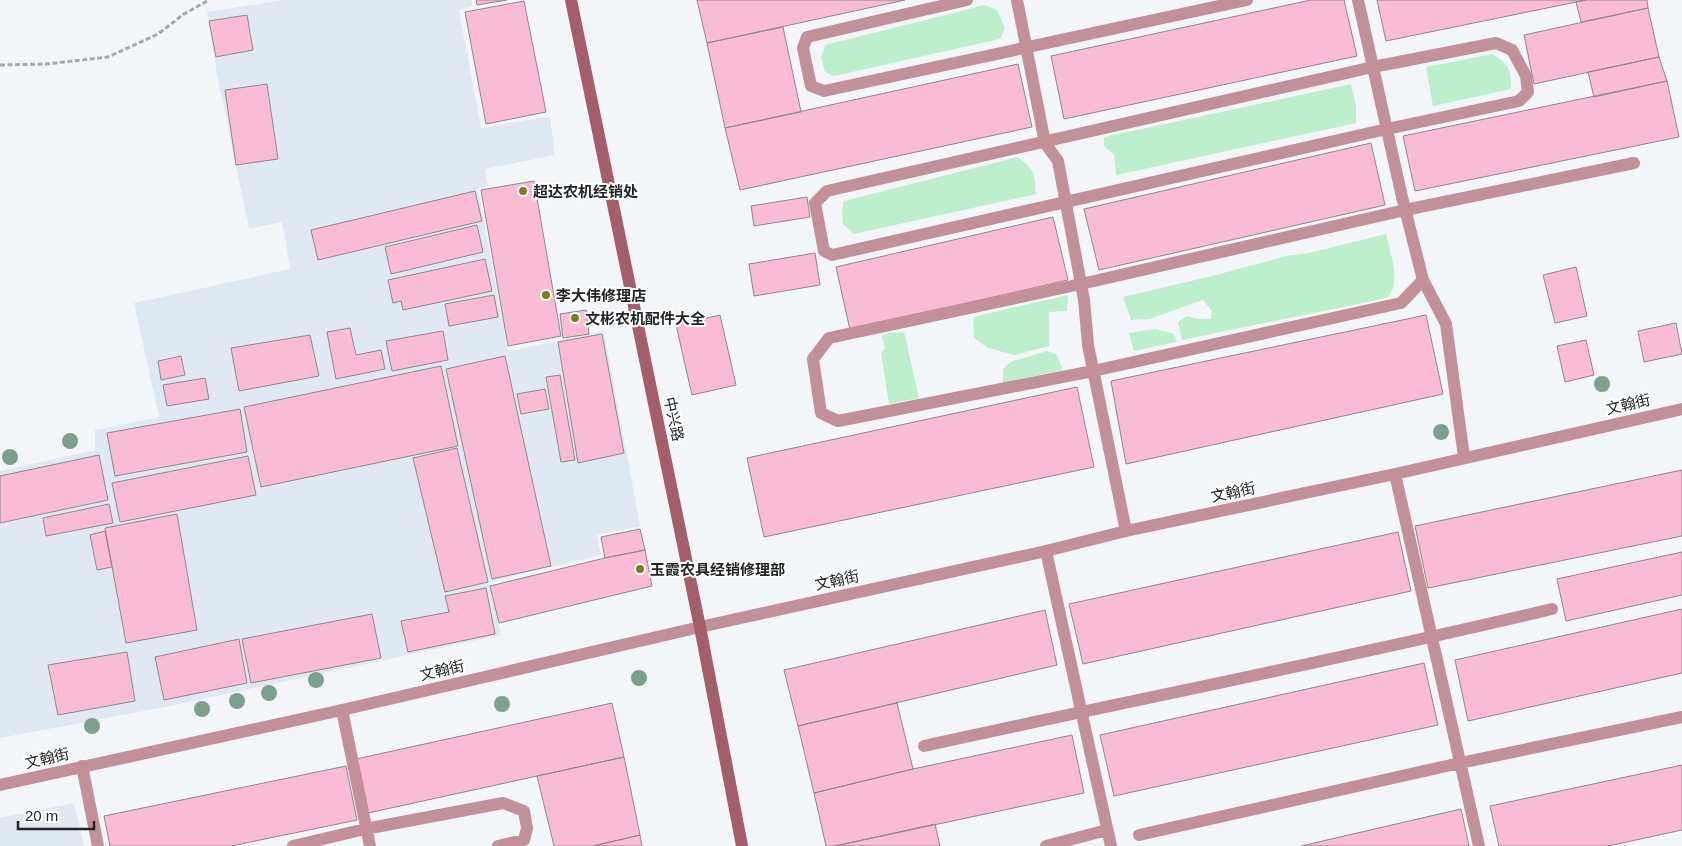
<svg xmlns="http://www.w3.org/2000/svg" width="1682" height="846" font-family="Arial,'Noto Sans SC',sans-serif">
  <rect width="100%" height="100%" fill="#f3f6f9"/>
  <!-- built -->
  <path fill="#e0e9f1" d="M284 0H471L472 6 459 10 481 128 550 116 555 155 485 169 488 186 478 188 508 351 604 331 640 526 597 535 601 555 490 582 501 635 165 707 0 738V471L95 450V430L159 417 134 303 290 269 282 222 249 229 216 69 207 12Z
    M74 803 84 846H0V818Z"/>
  <!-- green -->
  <path fill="#bdefcc" d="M985 5 997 10 1005 28 1000 39 834 76 825 72 821 58 825 45Z
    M1492 54C1508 63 1512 70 1511 89L1433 106 1426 67Z
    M1351 84 1356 106V123L1116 175 1114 155 1104 146V137Z
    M1018 157C1034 170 1035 173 1036 194L854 234 843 224 842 209 844 201Z
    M1386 234C1390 253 1402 282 1387 298L1182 340 1178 322 1187 316 1197 319H1211L1212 311 1203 300 1149 319 1131 320 1123 297 1208 277 1287 256 1309 253Z
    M1068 295 1067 311 1049 312V346L1014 355 988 348 974 338 973 317Z
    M1155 329 1174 334 1177 342 1134 351 1129 333Z
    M904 332 919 398 889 404 881 353 885 349 882 336 888 333Z
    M1047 351 1056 354 1063 370 1003 383V369L1010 362Z"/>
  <!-- building -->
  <path fill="#fabcd4" stroke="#8d898b" d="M476 0H507L477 5Z
    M697 0H905L707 43Z
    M1311 0H1344L1357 56 1064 119 1051 56Z
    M1377 0H1586L1386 41Z
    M1586 0H1647L1648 8 1581 22 1576 2Z
    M524 1 546 112 486 124 465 12Z
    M1648 8 1659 57 1534 84 1524 35Z
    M247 15 253 50 216 57 209 21Z
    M783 27 801 112 725 128 707 43Z
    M1659 57 1667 81 1594 97 1588 72Z
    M1018 64 1032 127 740 190 725 128Z
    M1667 81 1679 137 1415 191 1403 136Z
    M267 84 278 159 236 165 225 90Z
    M1371 143 1385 205 1099 270 1084 209Z
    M534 181 561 336 508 346 481 190Z
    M475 191 482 221 318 260 311 230Z
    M807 197 810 217 754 226 751 206Z
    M1053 217 1068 280 850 330 836 267Z
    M477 225 483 252 391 274 385 247Z
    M815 253 820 285 754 296 749 264Z
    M485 259 492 291 403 310 401 301 393 303 388 280Z
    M1576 267 1587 316 1555 323 1543 275Z
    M494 295 498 317 449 326 445 304Z
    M586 310 589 334 563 338 560 314Z
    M720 315 736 385 692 395 676 325Z
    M1426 315 1443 394 1126 464 1111 381Z
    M1676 323 1682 354 1644 362 1638 331Z
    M350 328 356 355 381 350 385 369 336 379 327 332Z
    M443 331 448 360 392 371 386 341Z
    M602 334 624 453 578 463 558 342Z
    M310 335 319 376 239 391 231 348Z
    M1586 340 1594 375 1565 382 1557 346Z
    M181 356 185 375 161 380 158 361Z
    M505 356 551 566 492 579 446 369Z
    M441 366 458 446 261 487 244 407Z
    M560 375 575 460 561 462 546 377Z
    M205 378 209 399 167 406 163 385Z
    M1077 387 1094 467 764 537 747 458Z
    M545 389 549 409 521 414 517 394Z
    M240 409 247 452 115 476 107 433Z
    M457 448 488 582 445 592 413 458Z
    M99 455 108 500 0 523V476Z
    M248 456 256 495 120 522 112 483Z
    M1682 470V536L1428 588 1415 526Z
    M109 504 113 523 46 536 43 518Z
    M177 514 197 630 126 643 105 528Z
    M640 529 645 550 605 558 601 537Z
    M105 531 112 567 97 570 90 535Z
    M1398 532 1411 591 1083 664 1069 604Z
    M645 550 652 586 499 623 490 586 605 558Z
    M1682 552V595L1566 621 1557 579Z
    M486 588 495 634 408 652 401 621 449 612 445 596Z
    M1682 609V673L1468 721 1455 660Z
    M1045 610 1057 665 798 726 784 670Z
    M372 614 381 658 251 683 242 639Z
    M239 639 247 683 164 700 155 657Z
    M127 652 135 701 58 715 48 665Z
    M1424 663 1438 725 1114 796 1100 735Z
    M612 703 624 757 368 813 356 759Z
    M897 703 913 769 814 793 798 726Z
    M1072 735 1084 793 835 846H826L814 793 913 769Z
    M624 757 640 835 593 846H554L537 776Z
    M1682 765V830L1608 846H1499L1490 806Z
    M346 766 357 820 231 846H110L104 816Z
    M1461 809 1469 846H1301Z
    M935 824 940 846H835Z
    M640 835 642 846H593Z"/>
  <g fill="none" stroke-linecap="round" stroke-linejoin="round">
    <!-- path -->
    <path stroke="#a7a9ac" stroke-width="3" stroke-dasharray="5 2.5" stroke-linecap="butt" d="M0 65 46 64 108 57 158 34 184 14 209 0"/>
    <!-- lane -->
    <path stroke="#c29098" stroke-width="12" d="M967 0 807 37 803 48 811 86 824 91 1247 0
      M1017 0 1045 143 1058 161 1084 300 1088 345 1126 531
      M1358 0 1402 197 1423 280 1446 324 1464 457
      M1496 43 1512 50 1526 76 1528 92 1519 101 1387 129 832 255 824 251 815 203 827 191 1373 67Z
      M1423 280 1401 303 1093 371 838 421 821 413 813 359 829 338 1081 284 1405 210 1634 163
      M1395 474 1479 846
      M1046 551 1111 846
      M342 710 370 846
      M924 746C1133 700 1343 659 1552 609
      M82 766 98 846
      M1139 835 1460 763 1682 717
      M293 846 365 829 503 803 524 811 527 828 524 840 498 846
      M1046 846 1107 830"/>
    <!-- street -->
    <path stroke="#c29098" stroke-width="12" d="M0 785 342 710 700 627 1046 551 1126 531 1395 474 1682 409"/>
    <!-- secondary -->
    <path stroke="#a45d6b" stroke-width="12" d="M571 0 700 627 742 846"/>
  </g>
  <!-- trees -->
  <g fill="#7da08e">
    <circle cx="1602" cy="384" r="8"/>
    <circle cx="1441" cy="432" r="8"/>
    <circle cx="70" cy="441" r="8"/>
    <circle cx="10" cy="457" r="8"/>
    <circle cx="639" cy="678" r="8"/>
    <circle cx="316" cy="680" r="8"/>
    <circle cx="269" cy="693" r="8"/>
    <circle cx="237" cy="701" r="8"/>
    <circle cx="502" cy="704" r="8"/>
    <circle cx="202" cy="709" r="8"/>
    <circle cx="92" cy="726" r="8"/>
  </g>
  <!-- markers -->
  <g fill="#83791e" stroke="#fff" stroke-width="2">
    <circle cx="523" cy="191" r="5"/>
    <circle cx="546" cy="295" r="5"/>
    <circle cx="575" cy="318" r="5"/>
    <circle cx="640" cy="569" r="5"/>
  </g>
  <g text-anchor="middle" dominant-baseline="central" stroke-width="4" stroke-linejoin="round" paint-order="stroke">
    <!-- poi labels -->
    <g font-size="15" font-weight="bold" fill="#232425" stroke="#fff" text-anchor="start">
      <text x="533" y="191">超达农机经销处</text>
      <text x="556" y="295">李大伟修理店</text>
      <text x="585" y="318">文彬农机配件大全</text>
      <text x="650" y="569">玉霞农具经销修理部</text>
    </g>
    <!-- street labels -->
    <g font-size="15" fill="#232425" stroke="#fff">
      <text transform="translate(1628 404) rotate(-13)">文翰街</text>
      <text transform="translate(674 419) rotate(78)">中兴路</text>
      <text transform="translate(1233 492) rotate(-12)">文翰街</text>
      <text transform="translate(837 580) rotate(-12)">文翰街</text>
      <text transform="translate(442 670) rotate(-13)">文翰街</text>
      <text transform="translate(47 758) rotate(-13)">文翰街</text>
    </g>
  </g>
  <!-- scale -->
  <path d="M18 821v8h76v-8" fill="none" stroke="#232425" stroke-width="2.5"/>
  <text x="25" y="821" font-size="15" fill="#232425" stroke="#ffffff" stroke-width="4" paint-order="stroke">20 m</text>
</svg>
